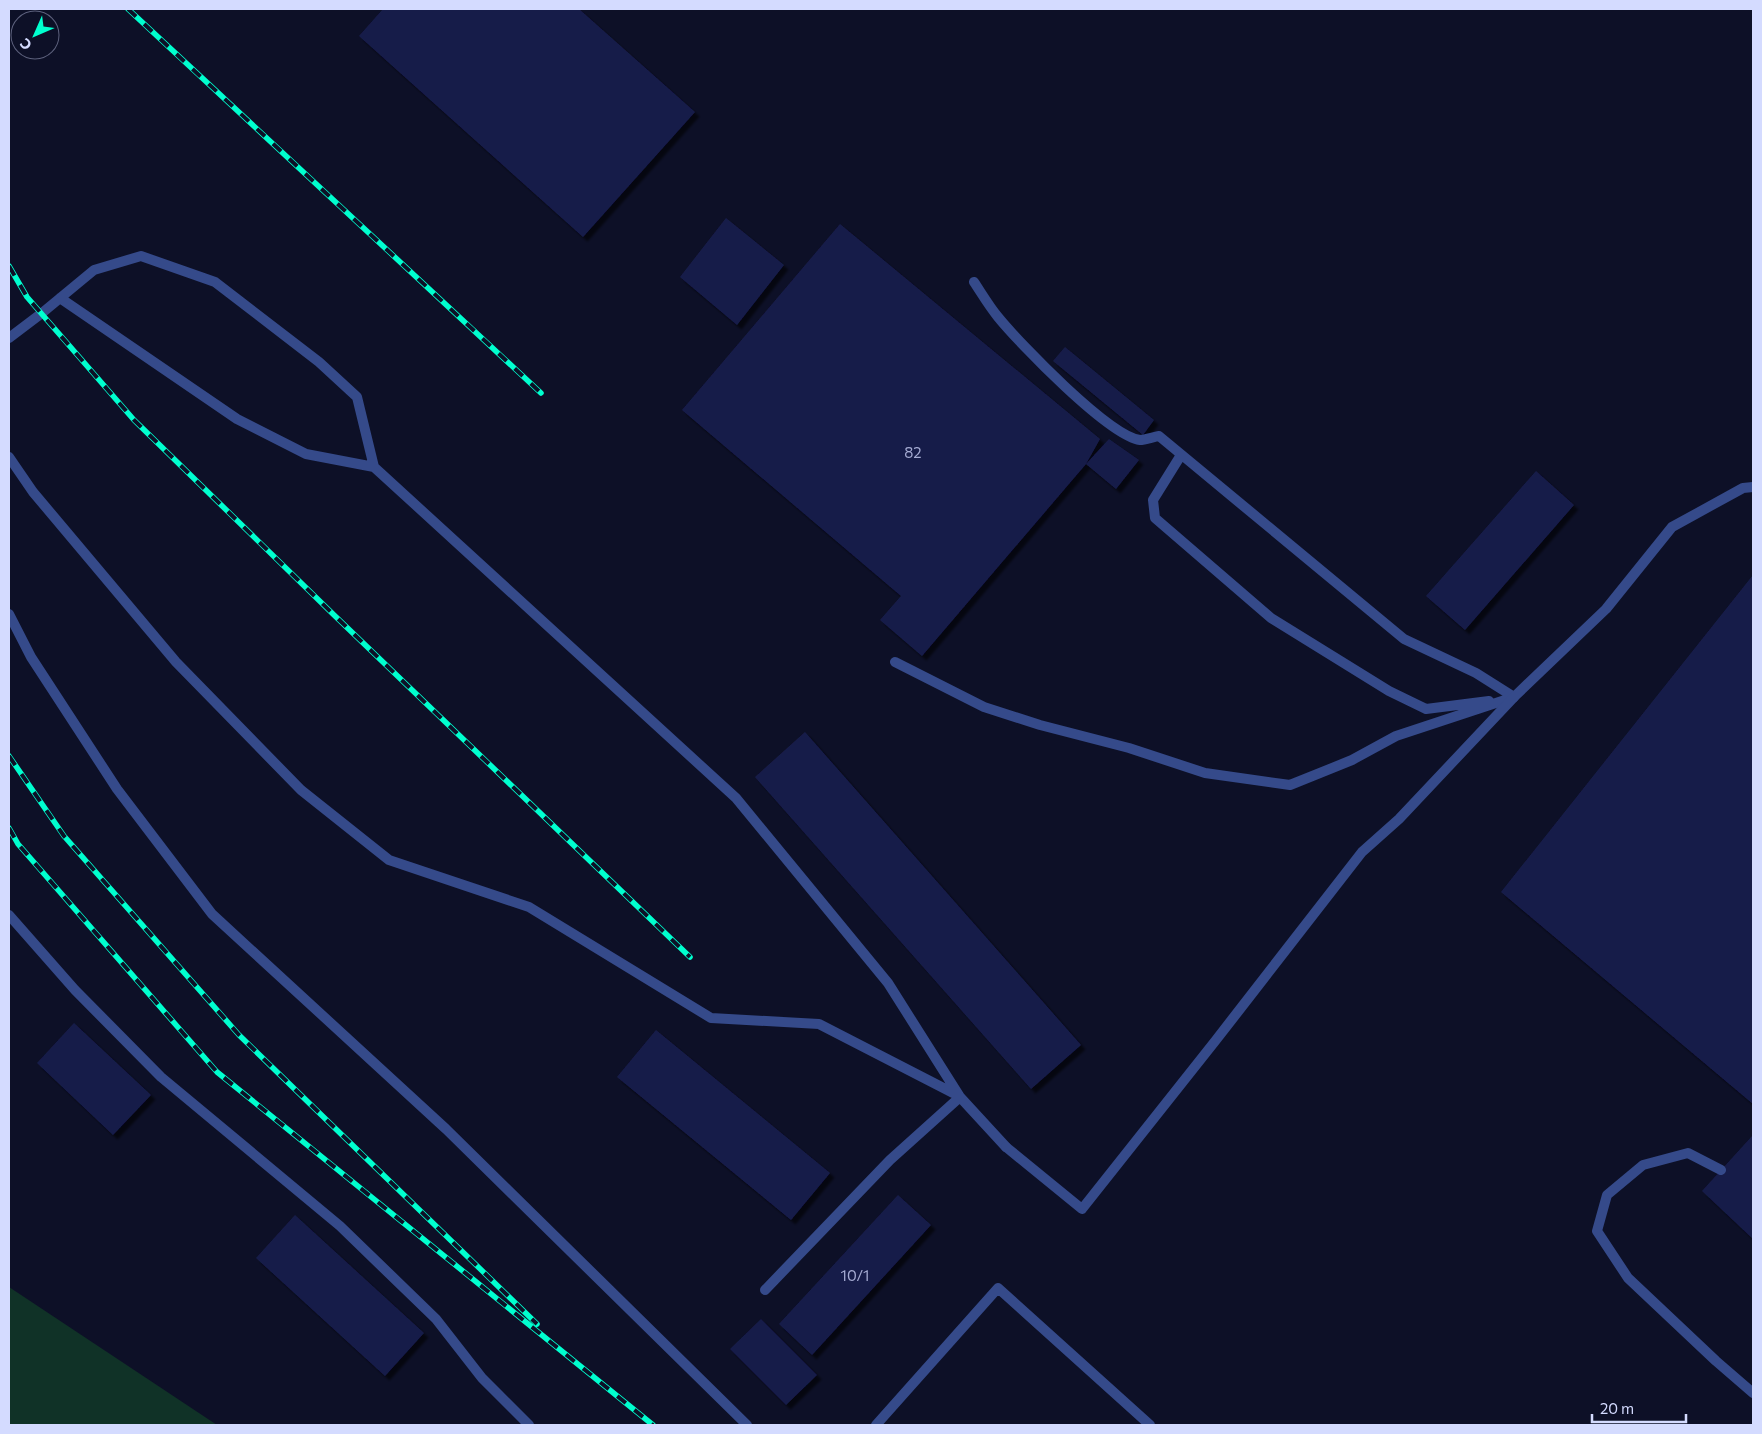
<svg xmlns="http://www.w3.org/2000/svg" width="1762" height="1434" font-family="Commissioner,sans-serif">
  <defs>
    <filter id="shadow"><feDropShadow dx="4.5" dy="4.5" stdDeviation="1" flood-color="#0009"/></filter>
  </defs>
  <rect width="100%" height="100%" fill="#0d1027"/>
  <!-- green -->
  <path fill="#103227" d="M9 1287 217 1425H9Z"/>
  <!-- building -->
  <path fill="#181c4a" filter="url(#shadow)" d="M383 9H579L695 112 583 237 359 36Z
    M726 218 784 265 737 325 680 277Z
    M840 224 1100 439 1086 464 922 656 880 620 901 596 682 410Z
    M1065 347 1154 420 1143 435 1053 361Z
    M1109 439 1139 460 1116 489 1086 464Z
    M1536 471 1574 505 1465 630 1426 596Z
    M1753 575V1104L1501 892Z
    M805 732 1081 1045 1031 1089 755 777Z
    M74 1023 151 1095 113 1135 37 1063Z
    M656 1030 830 1173 791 1220 617 1077Z
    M1753 1135V1239L1702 1191Z
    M898 1195 931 1225 812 1355 779 1324Z
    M295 1215 424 1333 385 1376 256 1258Z
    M761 1319 817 1375 786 1405 730 1349Z"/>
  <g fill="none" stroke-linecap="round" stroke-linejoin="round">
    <!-- service -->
    <path stroke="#354a8a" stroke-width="10" d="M974 282C982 294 989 306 998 317 1020 344 1109 436 1140 440 1145 440 1153 437 1159 436L1404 639 1476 673 1514 697
      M60 298 237 419 306 454 374 467 736 798 888 983 960 1097
      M9 338 42 313 94 270 141 256 215 282 319 362 357 397 374 467
      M1181 455 1153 500 1155 518 1271 618 1389 691 1426 709 1489 701
      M9 457 33 492 176 662 301 790 389 860 529 907 711 1018 819 1024 959 1096
      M9 614 31 657 117 789 212 914 446 1129 747 1425
      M895 662 984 707 1040 725 1129 748 1205 773 1290 785 1352 760 1396 736 1514 697
      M9 915 75 990 161 1077 340 1226 436 1319 482 1378 529 1425
      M1721 1170 1688 1153 1643 1165 1607 1195 1597 1231 1628 1278 1716 1361 1753 1393
      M765 1290 890 1160 960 1097 1006 1147
      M876 1425 998 1288 1150 1425"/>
    <!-- minor -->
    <path stroke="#354a8a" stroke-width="10" d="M1006 1147 1082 1209 1216 1040 1362 852 1399 819 1514 697 1606 609 1672 527 1743 488 1753 487"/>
    <!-- rail casing -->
    <g stroke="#00ffcf" stroke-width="5.5">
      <path id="rail" d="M128 9 541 393
        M9 266 27 297 134 420 334 615 690 957
        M9 756 64 836 239 1035 537 1324
        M9 828 18 844 217 1072 653 1425"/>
    </g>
    <!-- rail -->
    <use href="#rail" stroke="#0d1027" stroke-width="4" stroke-dasharray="11" stroke-linecap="butt"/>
  </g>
  <g text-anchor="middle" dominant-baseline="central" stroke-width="4" stroke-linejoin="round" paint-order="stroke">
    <!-- number labels -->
    <g font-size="15" fill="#a5abd2">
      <text x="913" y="452">82</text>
      <text x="855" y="1275">10/1</text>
    </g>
  </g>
  <!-- border -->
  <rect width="1762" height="1434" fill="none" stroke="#d4dbff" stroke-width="20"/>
  <!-- north arrow -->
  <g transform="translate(35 35) rotate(225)"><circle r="24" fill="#0d1027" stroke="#5d617d"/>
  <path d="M0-4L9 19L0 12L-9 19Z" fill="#00ffcf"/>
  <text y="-8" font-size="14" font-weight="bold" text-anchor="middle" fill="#d4dbff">С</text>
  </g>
  <!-- scale -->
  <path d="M1592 1414v8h94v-8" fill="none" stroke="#d4dbff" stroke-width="2.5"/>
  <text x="1600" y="1414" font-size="15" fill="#d4dbff" stroke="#0d1027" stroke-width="4" paint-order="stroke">20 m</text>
</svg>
